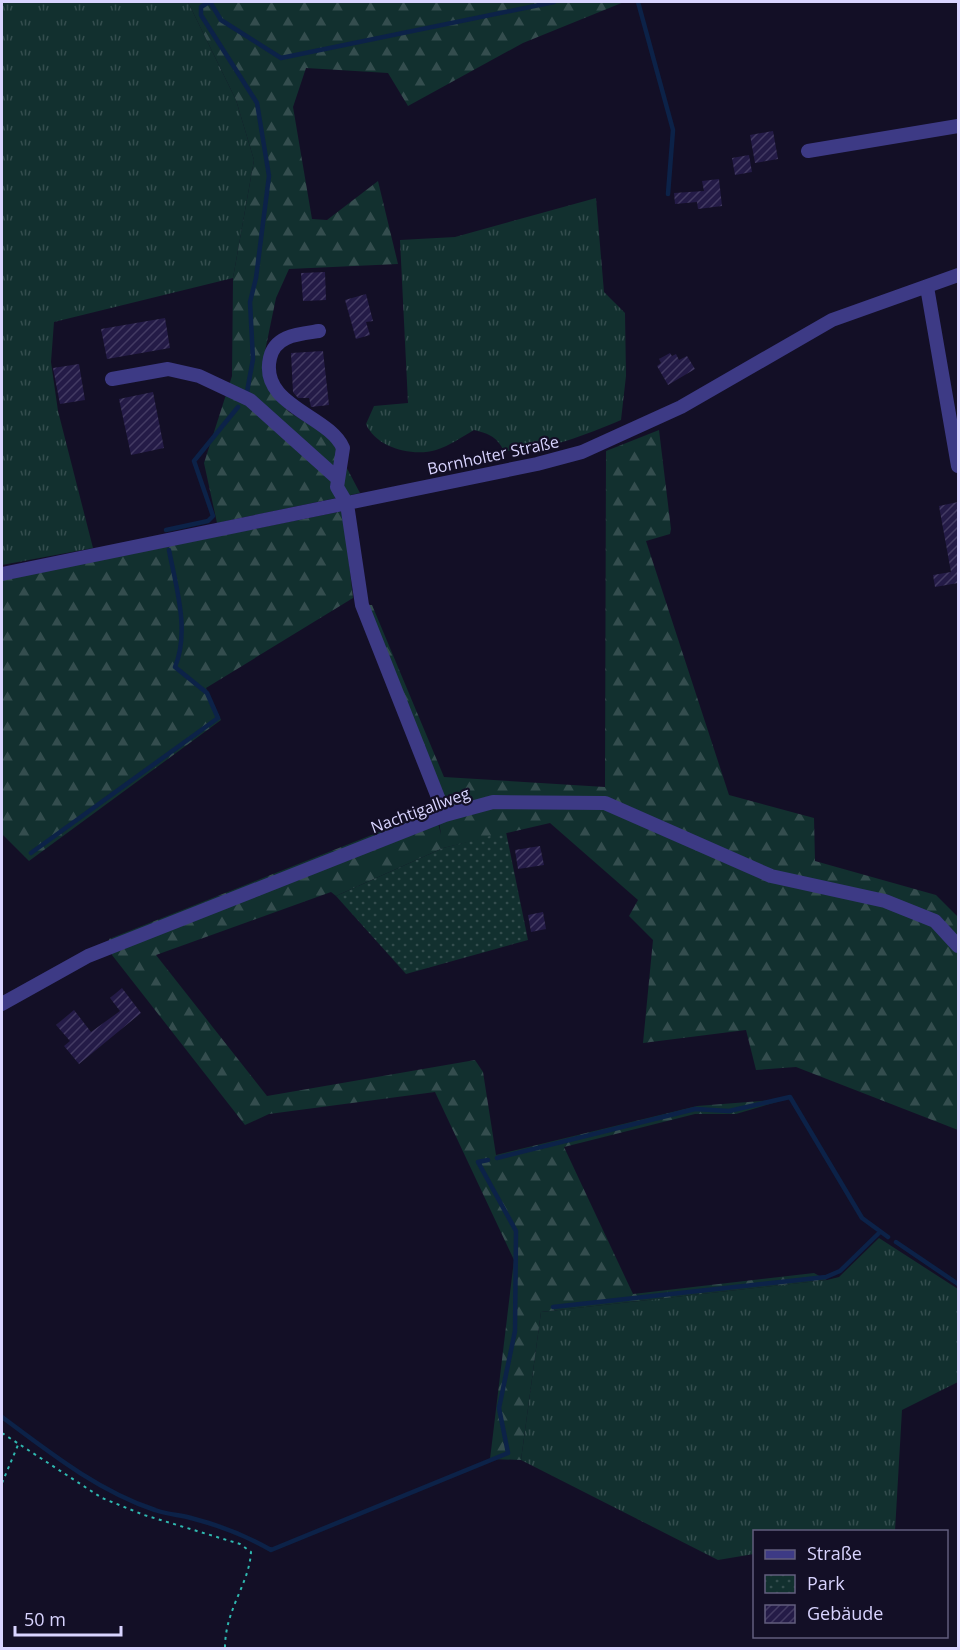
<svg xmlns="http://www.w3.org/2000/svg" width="960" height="1650" font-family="'Open Sans',sans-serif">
  <defs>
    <pattern id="grass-tufts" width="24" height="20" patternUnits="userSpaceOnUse" patternTransform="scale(1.5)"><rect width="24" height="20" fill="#12302f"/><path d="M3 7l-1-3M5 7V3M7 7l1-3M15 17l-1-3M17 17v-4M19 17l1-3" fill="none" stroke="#344d4e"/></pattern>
    <pattern id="forest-firs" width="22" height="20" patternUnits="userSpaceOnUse" patternTransform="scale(1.5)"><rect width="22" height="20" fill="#12302f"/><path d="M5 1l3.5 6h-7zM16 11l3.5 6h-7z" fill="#344d4e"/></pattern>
    <pattern id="park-dots" width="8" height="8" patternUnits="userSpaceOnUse" patternTransform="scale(1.5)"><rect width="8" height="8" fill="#12302f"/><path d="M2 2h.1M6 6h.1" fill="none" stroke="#344d4e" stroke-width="1.8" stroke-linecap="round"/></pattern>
    <pattern id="building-hatch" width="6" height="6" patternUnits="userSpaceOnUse" patternTransform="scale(1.5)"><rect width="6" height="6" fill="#241b47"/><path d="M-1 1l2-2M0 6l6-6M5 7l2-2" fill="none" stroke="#433b63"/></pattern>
  </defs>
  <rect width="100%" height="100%" fill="#130f26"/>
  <!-- grass -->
  <path fill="url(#grass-tufts)" d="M2 2H188L236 100 254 160 233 278 54 322 51 362 58 411 93 548 2 565Z
    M596 198 604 292 625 313 626 376 621 420C583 436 546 451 504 451 497 437 490 434 474 430 462 437 449 446 436 450 413 457 376 448 366 424L374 406 408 403 400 240 455 237Z
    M879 1238 958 1289V1382L902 1410 895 1531 754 1532V1554L718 1560 521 1460 541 1312 827 1280 839 1277Z"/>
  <!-- forest -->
  <path fill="url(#forest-firs)" d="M188 2H624L523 43 408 106 388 73 306 68 293 107 312 219 327 220 378 181 398 264 289 269 276 298 265 351V377L273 395 289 412 331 438 360 493 217 523 204 463 232 376 233 278 254 160 236 100Z
    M659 430 671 529 670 534 646 541 729 795 814 818 815 861 936 895 958 917V1130L796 1067 756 1070 746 1030 643 1043 653 940 629 916 638 900 550 823 443 848 336 896 331 892 156 955 267 1096 475 1060 483 1072 496 1155 697 1106 787 1099 736 1114H695L564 1147 633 1294 814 1273 827 1280 541 1312 521 1460 490 1459 514 1260 435 1092 269 1114 245 1125 112 955 109 939 435 810 441 835 439 821 450 817 365 605H372L444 777 605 787 606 451Z
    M343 511 353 598 206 688 221 720 29 861 2 834V580Z"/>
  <!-- park -->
  <path fill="url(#park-dots)" d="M506 832 528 940 406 974 336 896 443 848Z"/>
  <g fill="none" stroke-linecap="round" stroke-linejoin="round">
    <!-- stream -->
    <path stroke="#0c2248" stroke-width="4.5" d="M209 2 201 7V15L257 103 269 176 256 278 250 302 253 359 247 392
      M210 2 221 20 281 58 554 2
      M638 2 673 130 668 194
      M166 530 208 521 213 516 194 461 238 407
      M31 853 218 718 207 693 175 667C190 631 176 587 169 550
      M497 1158 695 1109 729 1111 790 1097 862 1218 888 1237
      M896 1242 958 1284
      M553 1307 826 1277 840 1271 880 1232
      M2 1417C49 1452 98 1491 155 1510 166 1514 179 1515 191 1518 218 1525 247 1536 271 1550L508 1453 499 1408 515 1331 516 1231 478 1162 488 1160"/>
  </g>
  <!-- building -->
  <path fill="url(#building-hatch)" d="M773 131 778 159 755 163 750 135Z
    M749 155 752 172 735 175 732 158Z
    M719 179 722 206 698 209 697 202 675 204 674 193 704 191 702 181Z
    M325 272 326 300 303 301 301 273Z
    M366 294 373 321 366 322 370 335 356 339 345 300Z
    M165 318 170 348 107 359 101 329Z
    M323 351 329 405 311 407 309 398H298L293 392 291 353Z
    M670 353 672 356 676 354 679 360 687 356 695 369 668 385 657 366 661 363 659 359Z
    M79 364 85 400 60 404 53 368Z
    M153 392 164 448 131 455 119 399Z
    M958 502V583L935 587 933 575 951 572 939 506Z
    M540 846 544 865 518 869 515 850Z
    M543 912 546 929 531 932 528 915Z
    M122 988 141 1013 79 1064 64 1046 70 1041 56 1025 74 1010 91 1032 120 1011 110 998Z"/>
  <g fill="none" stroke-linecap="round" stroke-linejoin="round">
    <!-- path -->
    <path stroke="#2fb8b0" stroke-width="2" stroke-dasharray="3 4.5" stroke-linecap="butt" d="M2 1433 102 1498 144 1515 240 1544 251 1552C249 1585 225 1609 225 1648
      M2 1483 18 1445"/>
    <!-- minor -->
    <path stroke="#3d3a85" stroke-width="14" d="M808 151 958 126
      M927 287 958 466
      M319 331C299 334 275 335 270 358 259 406 329 415 343 448L337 487 347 504 362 605 445 815
      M112 379 168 369 199 376 250 400 337 478
      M2 574 537 464 582 452 681 407 832 320 958 275
      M2 1004 88 956 445 815 493 802 605 803 771 876 885 901 935 921 958 946"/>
  </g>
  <g text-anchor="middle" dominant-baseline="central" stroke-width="4.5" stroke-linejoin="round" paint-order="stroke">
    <!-- street labels -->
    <g font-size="16" fill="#d9d4ff" stroke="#130f26">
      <text transform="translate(493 455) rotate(-12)">Bornholter Straße</text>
      <text transform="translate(420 810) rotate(-20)">Nachtigallweg</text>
    </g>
  </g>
  <!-- border -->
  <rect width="960" height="1650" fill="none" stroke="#d9d4ff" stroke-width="6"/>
  <!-- legend -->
  <rect x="753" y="1530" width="195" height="108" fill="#130f26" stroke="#625e7d" stroke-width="1.5"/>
  <rect x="765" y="1550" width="30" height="9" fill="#3d3a85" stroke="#625e7d" stroke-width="1.5"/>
  <text x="807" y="1560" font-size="18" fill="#d9d4ff">Straße</text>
  <rect x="765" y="1575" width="30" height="18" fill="url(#park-dots)" stroke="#625e7d" stroke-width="1.5"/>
  <text x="807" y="1590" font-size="18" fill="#d9d4ff">Park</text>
  <rect x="765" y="1605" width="30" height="18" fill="url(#building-hatch)" stroke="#625e7d" stroke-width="1.5"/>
  <text x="807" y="1620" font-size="18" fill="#d9d4ff">Gebäude</text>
  <!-- scale -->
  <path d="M15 1626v9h106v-9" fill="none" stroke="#d9d4ff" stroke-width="3"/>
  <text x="24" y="1626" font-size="18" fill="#d9d4ff" stroke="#130f26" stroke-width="4.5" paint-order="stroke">50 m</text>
</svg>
